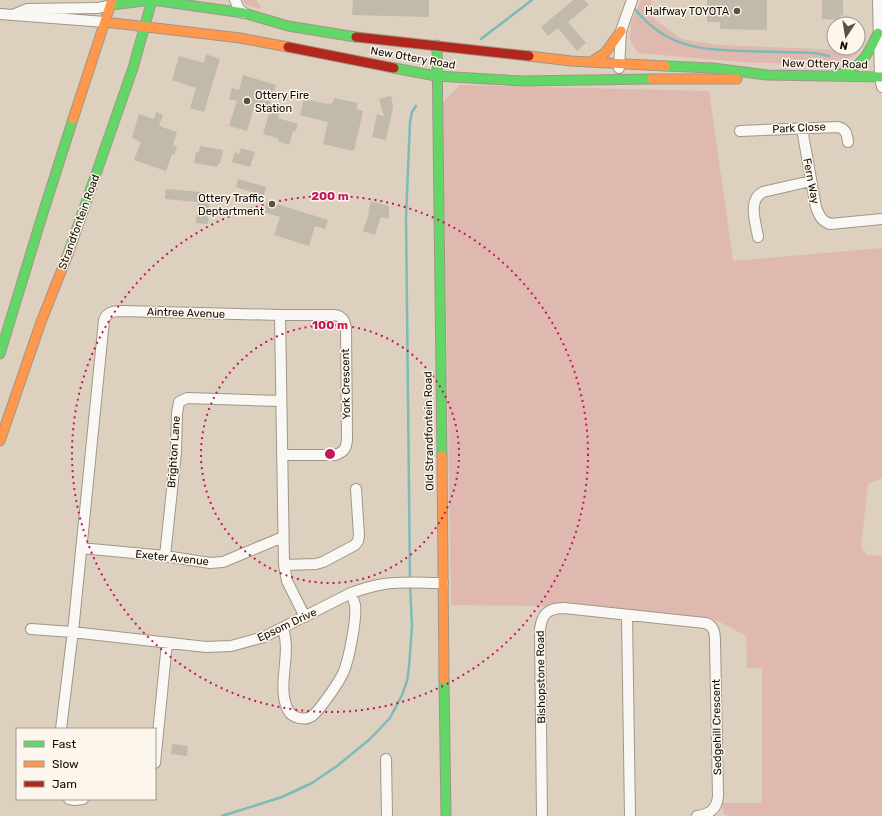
<svg xmlns="http://www.w3.org/2000/svg" width="882" height="816" font-family="Rubik,sans-serif">
  <rect width="100%" height="100%" fill="#ddd0be"/>
  <!-- green -->
  <path fill="#dfb8b0" d="M243 0H256L261 7 260 9 246 5Z
    M641 0H651L654 19 681 39 718 45 844 50 850 48H858V45L866 41 856 55 841 63 792 64 740 62 638 53 630 40 631 23Z
    M460 85 709 91 733 261 882 248V478L868 484 861 547 867 555 882 556V816H735L724 815 722 803H762V668H747L746 636 718 621 543 606 451 605 443 102Z"/>
  <g fill="none" stroke-linecap="round" stroke-linejoin="round">
    <!-- stream -->
    <path stroke="#7dbbb6" stroke-width="2.5" d="M633 7C665 47 698 50 746 51 769 52 791 52 814 53L829 56
      M481 39 532 0
      M410 580 406 218 410 122 412 112 416 106
      M222 816 282 797 312 783 337 766 370 739 390 718 402 695 407 681 409 667 412 626 410 585"/>
  </g>
  <!-- building -->
  <path fill="#c1b9a9" d="M353 0H429V17L352 15Z
    M573 0H584L589 5 568 22 586 43 577 51 558 28 548 36 541 27Z
    M707 0H767V30L720 29V22H707Z
    M822 0H843V16L840 15V20L822 19Z
    M206 54 220 59 204 112 190 108 196 88 172 80 179 56 204 63Z
    M243 75 276 85 268 111 254 107 247 131 229 126 237 101 229 99 232 88 239 90Z
    M391 96 393 107 386 140 372 137 377 114 384 116 379 99Z
    M334 98 358 103 356 109 363 111 354 151 323 144 328 122 300 115 304 99 327 104V103L332 104Z
    M271 107 280 110 278 118 298 124 295 132 293 131 289 145 278 141 279 139 263 134Z
    M156 112 163 115 159 126 177 132 173 145 177 147 174 155 172 154 166 171 134 160 141 142 132 138 139 114 154 119Z
    M200 146 223 150 220 164H218V167L194 163 196 152H199Z
    M241 148 255 152 250 167 232 162 235 152 239 154Z
    M238 179 266 187 264 196 236 187Z
    M166 189 210 193 208 224 196 223 198 202 165 199Z
    M267 201 328 220 325 229 315 226 309 246 274 235 280 217 264 212Z
    M371 201 389 206V219L381 217 375 235 363 231 369 213H368Z
    M172 744 188 746 187 756 171 754Z"/>
  <g fill="none" stroke-linecap="round" stroke-linejoin="round">
    <!-- street casing -->
    <g stroke="#a09688" stroke-width="12">
      <path id="street" d="M235 0 239 9 244 13
        M878 0 880 77 882 87
        M0 14 105 22
        M15 14 27 9 98 8 111 5
        M619 68 621 31 632 0
        M802 129 816 207C819 215 821 221 830 224L882 219
        M740 131 838 127C846 129 847 134 848 142
        M758 237C756 223 747 200 763 192L811 181
        M280 315 284 565 287 581 305 617
        M81 548 165 556 210 563 223 562 283 537
        M165 556 176 452 177 413 179 402 187 398 281 401
        M284 565 316 564 323 562 355 545 358 541 359 535 356 489
        M627 615 630 816
        M31 629 72 632 206 647 231 646 264 637 351 593C362 589 372 586 384 584 403 581 424 583 443 583
        M283 629C292 655 276 686 288 710 292 718 305 721 312 716 320 710 340 681 344 671 349 658 357 619 355 605 354 601 352 597 351 593
        M61 729 74 622 104 320C107 312 114 311 122 311L280 315H334C343 316 345 321 346 329L347 440C346 449 344 452 335 455H282
        M386 759 387 816
        M155 763 167 643
        M69 799 75 800 83 799
        M542 816 540 629C542 614 548 608 564 608L705 623C714 625 715 633 715 642L718 796C717 809 710 814 697 816"/>
    </g>
    <!-- fast casing -->
    <g stroke="#a09688" stroke-width="11">
      <path id="fast" d="M111 5 152 0 244 13 288 26 356 37
        M437 45 442 456
        M665 66 713 68 767 75 882 77
        M394 68 436 76 522 81 652 79
        M840 74C863 66 868 54 878 33
        M68 254 133 68 152 0
        M0 354 43 213 73 119
        M444 679 446 816"/>
    </g>
    <!-- slow casing -->
    <g stroke="#a09688" stroke-width="11">
      <path id="slow" d="M105 22 240 38 288 47
        M529 56 571 61 665 66
        M591 62 605 53 621 31
        M652 79H737
        M73 119 112 0
        M0 441 41 322 68 254
        M442 456 444 679"/>
    </g>
    <!-- jam casing -->
    <g stroke="#a09688" stroke-width="11">
      <path id="jam" d="M356 37 529 56
        M288 47 394 68"/>
    </g>
    <!-- street -->
    <use href="#street" stroke="#faf8f5" stroke-width="10"/>
    <!-- fast -->
    <use href="#fast" stroke="#63d668" stroke-width="9"/>
    <!-- slow -->
    <use href="#slow" stroke="#ff974d" stroke-width="9"/>
    <!-- jam -->
    <use href="#jam" stroke="#b3261e" stroke-width="9"/>
  </g>
  <!-- distance rings -->
  <g fill="none" stroke="#c2185b" stroke-width="2" stroke-dasharray="2 4">
    <circle cx="330" cy="454" r="129"/>
    <circle cx="330" cy="454" r="258"/>
  </g>
  <!-- markers -->
  <g fill="#595044" stroke="#fdf6ec" stroke-width="1.5">
    <circle cx="737" cy="11" r="4"/>
    <circle cx="247" cy="101" r="4"/>
    <circle cx="272" cy="204" r="4"/>
  </g>
  <g text-anchor="middle" dominant-baseline="central" stroke-width="3" stroke-linejoin="round" paint-order="stroke">
    <!-- poi labels -->
    <g font-size="11" fill="#120b02" stroke="#fdf6ec" text-anchor="end">
      <text x="729" y="11">Halfway TOYOTA</text>
      <text x="255" y="95" text-anchor="start">Ottery Fire<tspan x="255" dy="13">Station</tspan></text>
      <text x="264" y="198">Ottery Traffic<tspan x="264" dy="13">Deptartment</tspan></text>
    </g>
    <!-- street labels -->
    <g font-size="11" fill="#120b02" stroke="#fdf6ec">
      <text transform="translate(413 58) rotate(10)">New Ottery Road</text>
      <text transform="translate(825 64) rotate(1)">New Ottery Road</text>
      <text transform="translate(799 128) rotate(-3)">Park Close</text>
      <text transform="translate(811 181) rotate(79)">Fern Way</text>
      <text transform="translate(79 222) rotate(-70)">Strandfontein Road</text>
      <text transform="translate(186 313) rotate(2)">Aintree Avenue</text>
      <text transform="translate(346 384) rotate(-91)">York Crescent</text>
      <text transform="translate(429 431) rotate(-91)">Old Strandfontein Road</text>
      <text transform="translate(174 452) rotate(-86)">Brighton Lane</text>
      <text transform="translate(172 558) rotate(6)">Exeter Avenue</text>
      <text transform="translate(287 625) rotate(-25)">Epsom Drive</text>
      <text transform="translate(541 677) rotate(-91)">Bishopstone Road</text>
      <text transform="translate(717 727) rotate(-91)">Sedgehill Crescent</text>
    </g>
  </g>
  <circle cx="330" cy="454" r="6" fill="#c2185b" stroke="#fdf6ec" stroke-width="2"/>
  <g font-size="12" text-anchor="middle" font-weight="bold" fill="#c2185b" stroke="#fdf6ec" stroke-width="3" stroke-linejoin="round" paint-order="stroke">
    <text x="330" y="200">200 m</text>
    <text x="330" y="329">100 m</text>
  </g>
  <!-- legend -->
  <rect x="16" y="728" width="140" height="72" fill="#fdf6ec" stroke="#9f988e"/>
  <rect x="24" y="741" width="20" height="6" fill="#63d668" stroke="#9f988e"/>
  <text x="52" y="748" font-size="12" fill="#120b02">Fast</text>
  <rect x="24" y="761" width="20" height="6" fill="#ff974d" stroke="#9f988e"/>
  <text x="52" y="768" font-size="12" fill="#120b02">Slow</text>
  <rect x="24" y="781" width="20" height="6" fill="#b3261e" stroke="#9f988e"/>
  <text x="52" y="788" font-size="12" fill="#120b02">Jam</text>
  <!-- north arrow -->
  <g transform="translate(846 36) rotate(192)"><circle r="19" fill="#fdf6ec" stroke="#9f988e"/>
  <path d="M0-3L7 15L0 10L-7 15Z" fill="#595044"/>
  <text y="-6" font-size="11" font-weight="bold" text-anchor="middle" fill="#120b02">N</text>
  </g>
</svg>
